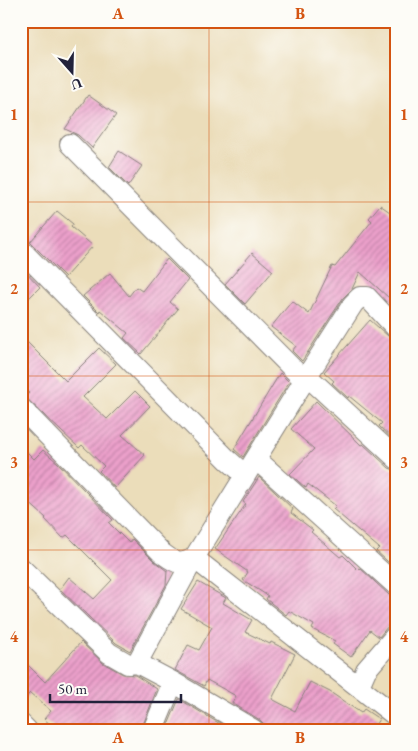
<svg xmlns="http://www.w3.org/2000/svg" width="418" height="751" font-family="'EB Garamond',serif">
  <defs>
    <pattern id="building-hatch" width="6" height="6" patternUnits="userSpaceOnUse" patternTransform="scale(1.25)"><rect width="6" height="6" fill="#eca0cb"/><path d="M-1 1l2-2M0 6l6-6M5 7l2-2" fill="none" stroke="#bf82a6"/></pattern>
  </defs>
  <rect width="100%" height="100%" fill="#fdfcf7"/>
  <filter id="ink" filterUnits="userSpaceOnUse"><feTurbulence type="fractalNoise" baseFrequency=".02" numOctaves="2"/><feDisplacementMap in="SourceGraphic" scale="10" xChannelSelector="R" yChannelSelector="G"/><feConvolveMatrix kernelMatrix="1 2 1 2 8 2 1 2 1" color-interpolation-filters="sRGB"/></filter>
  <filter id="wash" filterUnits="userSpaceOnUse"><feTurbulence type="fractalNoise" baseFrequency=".0096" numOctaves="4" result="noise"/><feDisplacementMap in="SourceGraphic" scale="20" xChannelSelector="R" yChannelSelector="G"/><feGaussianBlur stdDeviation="1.12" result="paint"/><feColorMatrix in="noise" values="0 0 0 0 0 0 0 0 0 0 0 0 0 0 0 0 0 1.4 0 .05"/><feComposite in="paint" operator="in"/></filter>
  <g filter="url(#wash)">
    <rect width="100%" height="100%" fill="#ebddba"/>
    <!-- built -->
    <path fill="#f7d0cc" d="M397 236V326L360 281Z"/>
    <g id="blocks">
      <!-- building -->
      <path fill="url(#building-hatch)" d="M88 95 116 115 92 148 78 135 65 129Z
        M119 151 142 166 128 186 109 167Z
        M380 205 397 217V305L360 272 352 289 343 298 302 361 292 351 296 346 271 327 292 301 309 314 332 266 335 267 372 221 369 218Z
        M57 211 73 224 71 227 93 246 65 277 30 242Z
        M252 253 273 271 245 304 225 284Z
        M167 259 188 280 170 302 178 309 141 354 124 338 128 333 100 310 99 312 83 296 110 273 129 296 136 287 142 291Z
        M23 269 40 287 21 306V272Z
        M370 320 397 344V443L379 426 382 423 349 396 348 398 332 383 334 381 324 372Z
        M21 336 66 381 99 348 116 364 83 397 107 419 135 391 150 406 122 435 145 455 115 488 99 471 104 466 82 445 79 448 25 397 29 393 21 385Z
        M280 373 289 382 243 457 234 449Z
        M316 401 361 445 363 444 389 468 397 471V570L376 551 379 548 333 509 336 506 308 484 306 488 290 474 314 449 291 429Z
        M21 446 34 459 43 450 58 463 113 520 109 523 129 543 132 539 154 561 167 571 166 585 130 651 116 643 60 589 69 577 94 599 112 580 67 535 63 538 45 519 46 518 25 499 27 497 21 492Z
        M259 477 293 509 291 513 313 530 311 532 340 557 343 555 358 570 360 568 389 595 397 598V621L388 626 379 637 370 630 351 657 333 644 335 641 312 629 314 625 289 611 286 615 266 599 268 596 243 580 248 572 215 549 246 504 243 502Z
        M198 582 226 598 223 603 252 620 245 632 270 644 271 642 295 654 272 699 295 711 310 682 330 692 361 713 364 709 379 719 372 730H266L265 725 260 720 232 703 236 696 207 680 204 686 175 670 188 645 199 650 212 627 181 609Z
        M81 642 103 663 123 674 135 675 157 689 141 730H57L44 719 51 711 30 693 21 702V658L45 682Z
        M179 699 230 730H166Z"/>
    </g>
  </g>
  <g filter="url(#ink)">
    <use href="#blocks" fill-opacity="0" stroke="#86807a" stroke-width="1"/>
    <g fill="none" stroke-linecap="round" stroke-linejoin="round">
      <!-- minor casing -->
      <g stroke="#86807a" stroke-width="22">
        <path id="minor" d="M70 144 304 380
          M21 250 228 460 245 475
          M307 376 353 304 360 297H367L397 329
          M21 408 162 553C176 563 178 566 194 558
          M256 459 397 586
          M194 558 397 717
          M21 568 109 653 128 664 137 663 173 682 254 730
          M137 663 194 558 307 376 397 459
          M359 686 366 670 397 634
          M21 724 27 730
          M153 730 173 682"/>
      </g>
      <!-- minor -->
      <use href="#minor" stroke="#fff" stroke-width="20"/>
    </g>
  </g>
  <!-- grid -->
  <path fill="none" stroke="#d45411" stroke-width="1" stroke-opacity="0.55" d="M209 21V730M21 202H397M21 376H397M21 550H397"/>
  <!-- margin -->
  <rect width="418" height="751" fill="none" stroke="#fdfcf7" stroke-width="55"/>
  <!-- north arrow -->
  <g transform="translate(72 72) rotate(160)" stroke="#fdfcf7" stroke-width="4" paint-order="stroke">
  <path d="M0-4L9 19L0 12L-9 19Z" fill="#22223b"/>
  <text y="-8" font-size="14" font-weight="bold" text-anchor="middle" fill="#22223b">U</text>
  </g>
  <!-- scale -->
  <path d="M50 694v8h131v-8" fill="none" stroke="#22223b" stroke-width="2.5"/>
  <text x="58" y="694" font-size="15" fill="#22223b" stroke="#fdfcf7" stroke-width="4" paint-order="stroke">50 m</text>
  <rect x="28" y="28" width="362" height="696" fill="none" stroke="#d45411" stroke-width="2"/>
  <g font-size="16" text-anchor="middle" font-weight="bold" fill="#d45411">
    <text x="118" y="19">A</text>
    <text x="300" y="19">B</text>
    <text x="14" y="120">1</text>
    <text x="404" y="120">1</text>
    <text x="14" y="294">2</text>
    <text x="404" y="294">2</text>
    <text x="14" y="468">3</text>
    <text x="404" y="468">3</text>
    <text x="14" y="642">4</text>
    <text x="404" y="642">4</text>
    <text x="118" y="743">A</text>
    <text x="300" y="743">B</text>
  </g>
</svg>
